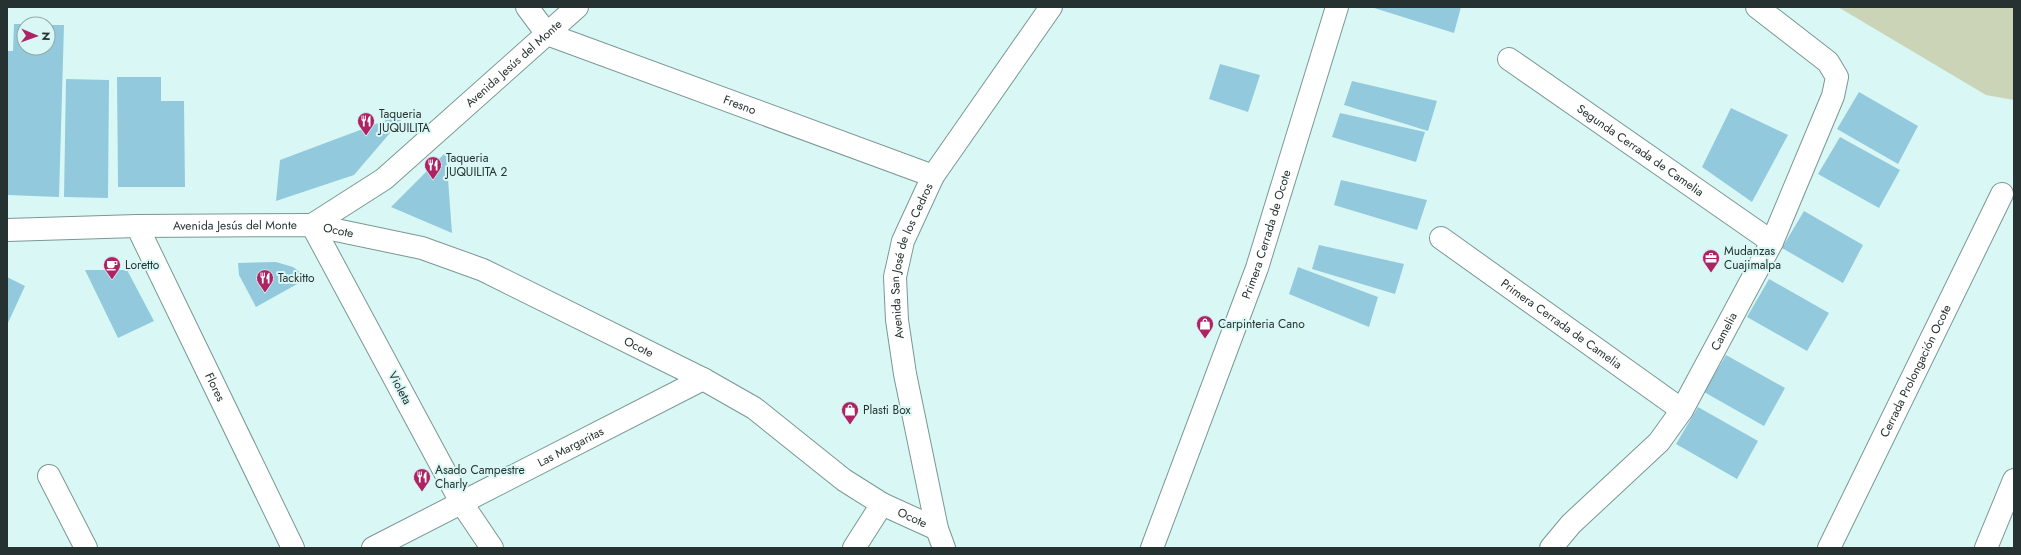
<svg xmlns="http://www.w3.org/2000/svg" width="2021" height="555" font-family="Jost,sans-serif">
  <rect width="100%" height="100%" fill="#d9f8f5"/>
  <!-- green -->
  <path fill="#cbd4b7" d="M1838 7H2014V100L1986 95Z"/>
  <!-- building -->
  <path fill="#93c9dc" d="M1371 7H1461L1454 33Z
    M14 24H24V48H48V25H64L59 197 7 195 8 51H13Z
    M1220 64 1260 75 1248 112 1209 99Z
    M117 77H161V101H184L185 187H118Z
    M66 79 109 80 108 198 64 197Z
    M1352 81 1437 101 1428 131 1344 105Z
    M1859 92 1918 126 1898 164 1837 129Z
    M1731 108 1788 135 1752 202 1702 167Z
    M408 112 354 175 276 201 280 160Z
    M1340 113 1425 132 1416 162 1332 137Z
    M1840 137 1900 170 1879 208 1818 174Z
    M446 152 452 233 391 207Z
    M1341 180 1427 200 1417 230 1334 205Z
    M1804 211 1863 245 1843 283 1782 248Z
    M1319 245 1404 264 1395 294 1312 269Z
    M276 262 293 267 308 278 256 307 239 275 238 263Z
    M1298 267 1378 297 1369 327 1289 294Z
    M85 270H127L154 321 118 338Z
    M7 277 25 286 7 325Z
    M1769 279 1829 313 1807 351 1747 317Z
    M1726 355 1785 388 1764 426 1704 392Z
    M1698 407 1758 441 1737 479 1676 444Z"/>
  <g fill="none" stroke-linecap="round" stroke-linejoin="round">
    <!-- minor casing -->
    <g stroke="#7a9794" stroke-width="24">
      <g id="minor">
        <path id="s1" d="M527 7 547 34 933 176"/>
        <path id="s2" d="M1509 59 1772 242"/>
        <path id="s3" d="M137 226 293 548"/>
        <path id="s4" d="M1441 238 1682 410"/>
        <path d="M49 476 86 548"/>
        <path id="s5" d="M373 548 703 379"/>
        <path id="s6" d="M492 548 461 502 312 225 384 179 577 7"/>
        <path d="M854 548 882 504"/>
        <path id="s7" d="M1152 548 1257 268 1337 7"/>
        <path id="s8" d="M1551 548 1571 524 1659 442 1682 410 1772 242 1833 96 1837 77 1828 62 1757 7"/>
        <path id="s9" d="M1829 548 2002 194"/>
        <path d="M1986 548 2014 480"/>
      </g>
    </g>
    <!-- tertiary casing -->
    <g stroke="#7a9794" stroke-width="24">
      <g id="tertiary">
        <path id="s10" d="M7 230 137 226 312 225 422 248 483 270 703 379 754 408 844 480 882 504 937 529"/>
        <path id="s11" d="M944 548 937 529 905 374 897 320 895 277 903 241 933 176 1051 7"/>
      </g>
    </g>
    <!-- minor -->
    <use href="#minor" stroke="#fff" stroke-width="22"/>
    <!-- tertiary -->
    <use href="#tertiary" stroke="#fff" stroke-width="22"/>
  </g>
  <!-- icons -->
  <defs>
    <g id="restaurant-pin" transform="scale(0.9)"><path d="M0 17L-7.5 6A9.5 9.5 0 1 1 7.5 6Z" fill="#ae2363" stroke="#d9f8f5"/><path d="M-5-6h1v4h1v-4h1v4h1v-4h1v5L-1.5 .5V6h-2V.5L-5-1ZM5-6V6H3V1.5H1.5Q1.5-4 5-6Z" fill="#fff"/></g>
    <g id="office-pin" transform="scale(0.9)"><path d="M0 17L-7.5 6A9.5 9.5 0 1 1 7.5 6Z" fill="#ae2363" stroke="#d9f8f5"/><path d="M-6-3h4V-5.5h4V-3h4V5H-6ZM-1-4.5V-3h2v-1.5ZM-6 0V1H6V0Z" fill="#fff"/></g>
    <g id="cafe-pin" transform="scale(0.9)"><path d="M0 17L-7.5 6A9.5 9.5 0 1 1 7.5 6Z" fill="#ae2363" stroke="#d9f8f5"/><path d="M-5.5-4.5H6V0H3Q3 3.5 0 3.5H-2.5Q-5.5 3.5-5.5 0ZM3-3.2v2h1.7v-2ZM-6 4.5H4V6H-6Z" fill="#fff"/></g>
    <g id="shop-pin" transform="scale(0.9)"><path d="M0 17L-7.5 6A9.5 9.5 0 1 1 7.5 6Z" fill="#ae2363" stroke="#d9f8f5"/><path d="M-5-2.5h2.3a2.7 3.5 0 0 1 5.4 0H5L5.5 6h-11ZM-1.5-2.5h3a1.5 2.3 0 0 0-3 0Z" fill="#fff"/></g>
  </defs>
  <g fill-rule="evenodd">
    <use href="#restaurant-pin" x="366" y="121"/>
    <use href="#restaurant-pin" x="433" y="165"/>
    <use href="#office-pin" x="1711" y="258"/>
    <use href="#cafe-pin" x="112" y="265"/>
    <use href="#restaurant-pin" x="265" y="278"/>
    <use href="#shop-pin" x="1205" y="324"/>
    <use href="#shop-pin" x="850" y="410"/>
    <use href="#restaurant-pin" x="422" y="477"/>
  </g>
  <g text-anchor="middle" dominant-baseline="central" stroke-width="4" stroke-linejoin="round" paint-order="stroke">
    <!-- street labels -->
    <g font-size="12" fill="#263231" stroke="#d9f8f5">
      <text stroke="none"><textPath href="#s6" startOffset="629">Avenida Jesús del Monte</textPath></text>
      <text stroke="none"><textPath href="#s1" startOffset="239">Fresno</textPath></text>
      <text stroke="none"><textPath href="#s2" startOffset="160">Segunda Cerrada de Camelia</textPath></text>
      <text stroke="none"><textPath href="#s10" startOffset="228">Avenida Jesús del Monte</textPath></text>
      <text stroke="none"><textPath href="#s10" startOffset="332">Ocote</textPath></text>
      <text stroke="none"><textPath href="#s7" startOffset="334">Primera Cerrada de Ocote</textPath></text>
      <text stroke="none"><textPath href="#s11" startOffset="295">Avenida San José de los Cedros</textPath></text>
      <text stroke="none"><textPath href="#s4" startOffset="148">Primera Cerrada de Camelia</textPath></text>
      <text stroke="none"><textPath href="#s8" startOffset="280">Camelia</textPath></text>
      <text stroke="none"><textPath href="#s10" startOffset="656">Ocote</textPath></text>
      <text stroke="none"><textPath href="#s9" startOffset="197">Cerrada Prolongación Ocote</textPath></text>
      <text stroke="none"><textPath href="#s3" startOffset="179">Flores</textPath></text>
      <text transform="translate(400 388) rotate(62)">Violeta</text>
      <text stroke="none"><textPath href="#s5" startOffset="222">Las Margaritas</textPath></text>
      <text stroke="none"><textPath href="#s10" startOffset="980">Ocote</textPath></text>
    </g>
    <!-- poi labels -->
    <g font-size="12" fill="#263231" stroke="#d9f8f5" text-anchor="start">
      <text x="379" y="114">Taqueria<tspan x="379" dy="14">JUQUILITA</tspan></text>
      <text x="446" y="158">Taqueria<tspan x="446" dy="14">JUQUILITA 2</tspan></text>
      <text x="1724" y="251">Mudanzas<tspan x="1724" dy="14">Cuajimalpa</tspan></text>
      <text x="125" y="265">Loretto</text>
      <text x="278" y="278">Tackitto</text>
      <text x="1218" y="324">Carpinteria Cano</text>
      <text x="863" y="410">Plasti Box</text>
      <text x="435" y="470">Asado Campestre<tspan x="435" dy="14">Charly</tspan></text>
    </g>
  </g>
  <!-- border -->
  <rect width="2021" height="555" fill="none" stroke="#263231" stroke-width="16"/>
  <!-- north arrow -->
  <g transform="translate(36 36) rotate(92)"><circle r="19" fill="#d9f8f5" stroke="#91a9a7"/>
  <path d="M0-3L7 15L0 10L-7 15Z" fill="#ae2363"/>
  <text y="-6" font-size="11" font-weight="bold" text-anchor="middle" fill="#263231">N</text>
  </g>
</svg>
